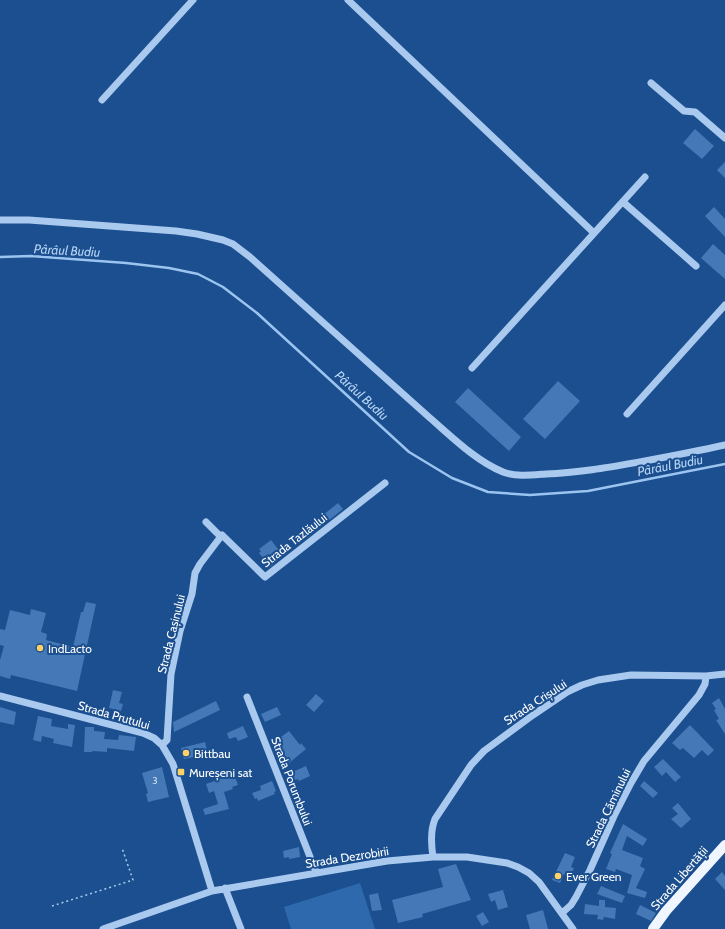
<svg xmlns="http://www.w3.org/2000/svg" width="725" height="929" font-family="Cabin,sans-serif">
  <rect width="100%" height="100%" fill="#1b4f8f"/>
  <!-- green -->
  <path fill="#2e69ad" d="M360 883 375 929H291L284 907Z"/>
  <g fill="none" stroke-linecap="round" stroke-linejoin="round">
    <!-- stream -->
    <path stroke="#9cc4f0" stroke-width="2.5" d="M0 257 31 256 126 263 169 268 198 274 223 287 257 313 409 452 452 478 488 492 530 495 588 491 725 464"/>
  </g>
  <!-- building -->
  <path fill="#4478b7" d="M695 129 714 146 702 159 683 143Z
    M725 162V178L717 170Z
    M714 207 725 219V237L705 216Z
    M713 244 725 255V279L701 258Z
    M558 381 580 401 545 439 523 419Z
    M468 388 521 437 509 451 455 402Z
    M338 503 343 509 307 538 302 532Z
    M271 540 281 553 285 550 287 553 270 567 259 553 261 551 259 549Z
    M86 602 96 604 77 691 11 675 10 679 0 676V660L4 646 0 645V629L5 630 10 610 30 615 31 609 46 613 41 632 47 634 46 640 73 647 81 612H83Z
    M113 690 122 692 119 703 123 704 121 711 109 708Z
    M316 694 324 701 314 712 306 705Z
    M719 698 725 709V734L716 720 719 719 714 710 716 709 712 703Z
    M216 701 220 710 174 732 173 722Z
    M0 707 16 712 14 725 0 722Z
    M277 707 281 715 265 722 261 714Z
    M38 716 52 719 51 726 68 729V724L75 725 72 747 53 743 54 739 42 736 41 742 33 740Z
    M690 725 714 750 708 756 702 750 694 758 683 748 680 750 672 743Z
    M243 726 248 737 238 741 236 737 229 739 227 733Z
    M85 727H94V731L105 732 104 739 118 740 119 735 136 737 134 751 107 748V752L93 751 92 752H84Z
    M289 731 300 745 301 743 306 749 288 764 273 743Z
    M205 742 208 754 184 759 181 748Z
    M663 759 681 777 675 782 666 772 662 776 654 767Z
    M306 766 310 776 299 781 298 779 292 781 288 774Z
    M162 767 169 797 148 802 146 794 148 793 142 773Z
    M234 774 238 785 232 787 233 789 224 792 229 809 205 815 203 809 218 804 214 791 209 793 206 784Z
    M272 781 276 791 274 792 275 794 258 801 257 798 255 799 252 793 261 790 260 786Z
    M644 781 658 793 653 798 640 786Z
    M678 803 691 819 681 828 671 819 678 814 672 808Z
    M623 824 647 839 643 846 627 836 622 850 643 858 640 866 645 869 636 888 647 892 645 898 627 893 632 875 616 869 615 872 606 869 612 854 610 853Z
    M299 847 300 857 289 859V857L284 858 283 851Z
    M565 853 575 857 571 867 574 868 570 877 564 874 560 883 552 880Z
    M456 864 471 900 422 914 423 917 398 923 392 900 443 887 438 869Z
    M722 872 725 876V890L715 879Z
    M601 886 625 896 622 903 597 894Z
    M503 890 508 907 498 910 495 900 491 902 488 894Z
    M378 893 382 910 372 911 369 895Z
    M599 900H605V907L616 908 615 919 604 917 603 920 597 919 598 915 584 914 585 904 599 906Z
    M640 905 656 913 651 921 636 914Z
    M543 910 548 929H530L526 915Z
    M483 912 489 922 482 926 476 916Z"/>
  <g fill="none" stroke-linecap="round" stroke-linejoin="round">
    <!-- path -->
    <path stroke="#a9c9ee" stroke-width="1.5" stroke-dasharray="2 3" stroke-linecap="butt" d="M52 906 133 880 122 848"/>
    <!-- minor -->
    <path stroke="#a9c9ee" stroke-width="7" d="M348 0 594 233
      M651 83 684 111 695 112 725 138
      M102 100 193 0
      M623 202 696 266
      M0 220H29L176 231 197 234 223 240 233 244 250 257 430 418C452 437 476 461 503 472 516 477 532 475 546 474 579 473 611 467 645 461 672 456 698 451 725 445
      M472 368 645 177
      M627 414 725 305
      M206 522 220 536
      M0 696 143 733 154 738 162 745 173 764 212 891
      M247 697 316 872
      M162 745 167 740 171 674 180 631 192 594 195 573 200 564 222 535 265 577 385 483
      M433 857C431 844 430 831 435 819L471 765 484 751 533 715 567 692 582 685 598 680 631 675 706 676 725 674
      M225 888 241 929
      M562 913 571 905 576 897 590 870 614 816 631 783 644 761 699 695 705 684 706 676
      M103 929 212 891 387 861 433 857H467L507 863 518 867 529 873 539 882 573 929"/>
    <!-- major -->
    <path stroke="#f0f6ff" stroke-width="10" d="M653 929 666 911 725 845"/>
  </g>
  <!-- markers -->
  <g fill="#ffd166" stroke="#1b4f8f" stroke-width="1.5">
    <circle cx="40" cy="648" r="4"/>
    <circle cx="186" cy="753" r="4"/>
    <rect x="177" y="768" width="8" height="8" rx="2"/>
    <circle cx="558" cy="876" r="4"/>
  </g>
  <g text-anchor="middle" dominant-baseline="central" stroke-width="4" stroke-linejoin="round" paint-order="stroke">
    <!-- number labels -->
    <g font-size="10" fill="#d0dded">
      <text x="155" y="780">3</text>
    </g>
    <!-- street labels -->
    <g font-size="12" fill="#fff" stroke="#1b4f8f">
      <text transform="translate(294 540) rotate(-38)">Strada Tazlăului</text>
      <text transform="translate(171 634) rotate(-76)">Strada Cașinului</text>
      <text transform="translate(535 702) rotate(-33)">Strada Crișului</text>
      <text transform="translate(114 715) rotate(16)">Strada Prutului</text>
      <text transform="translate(292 781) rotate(69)">Strada Porumbului</text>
      <text transform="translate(608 808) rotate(-64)">Strada Căminului</text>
      <text transform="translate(347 857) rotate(-9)">Strada Dezrobirii</text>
      <text transform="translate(679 878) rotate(-49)">Strada Libertății</text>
    </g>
    <!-- poi labels -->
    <g font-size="12" fill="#fff" stroke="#1b4f8f" text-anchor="start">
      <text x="48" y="648">IndLacto</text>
      <text x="194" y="753">Bittbau</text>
      <text x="189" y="772">Mureșeni sat</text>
      <text x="566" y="876">Ever Green</text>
    </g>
    <!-- water labels -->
    <g font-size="13" font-style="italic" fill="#b5d3f5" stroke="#1b4f8f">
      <text transform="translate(67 250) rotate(3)">Pârâul Budiu</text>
      <text transform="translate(362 395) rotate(42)">Pârâul Budiu</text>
      <text transform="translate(670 465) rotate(-11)">Pârâul Budiu</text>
    </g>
  </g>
</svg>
